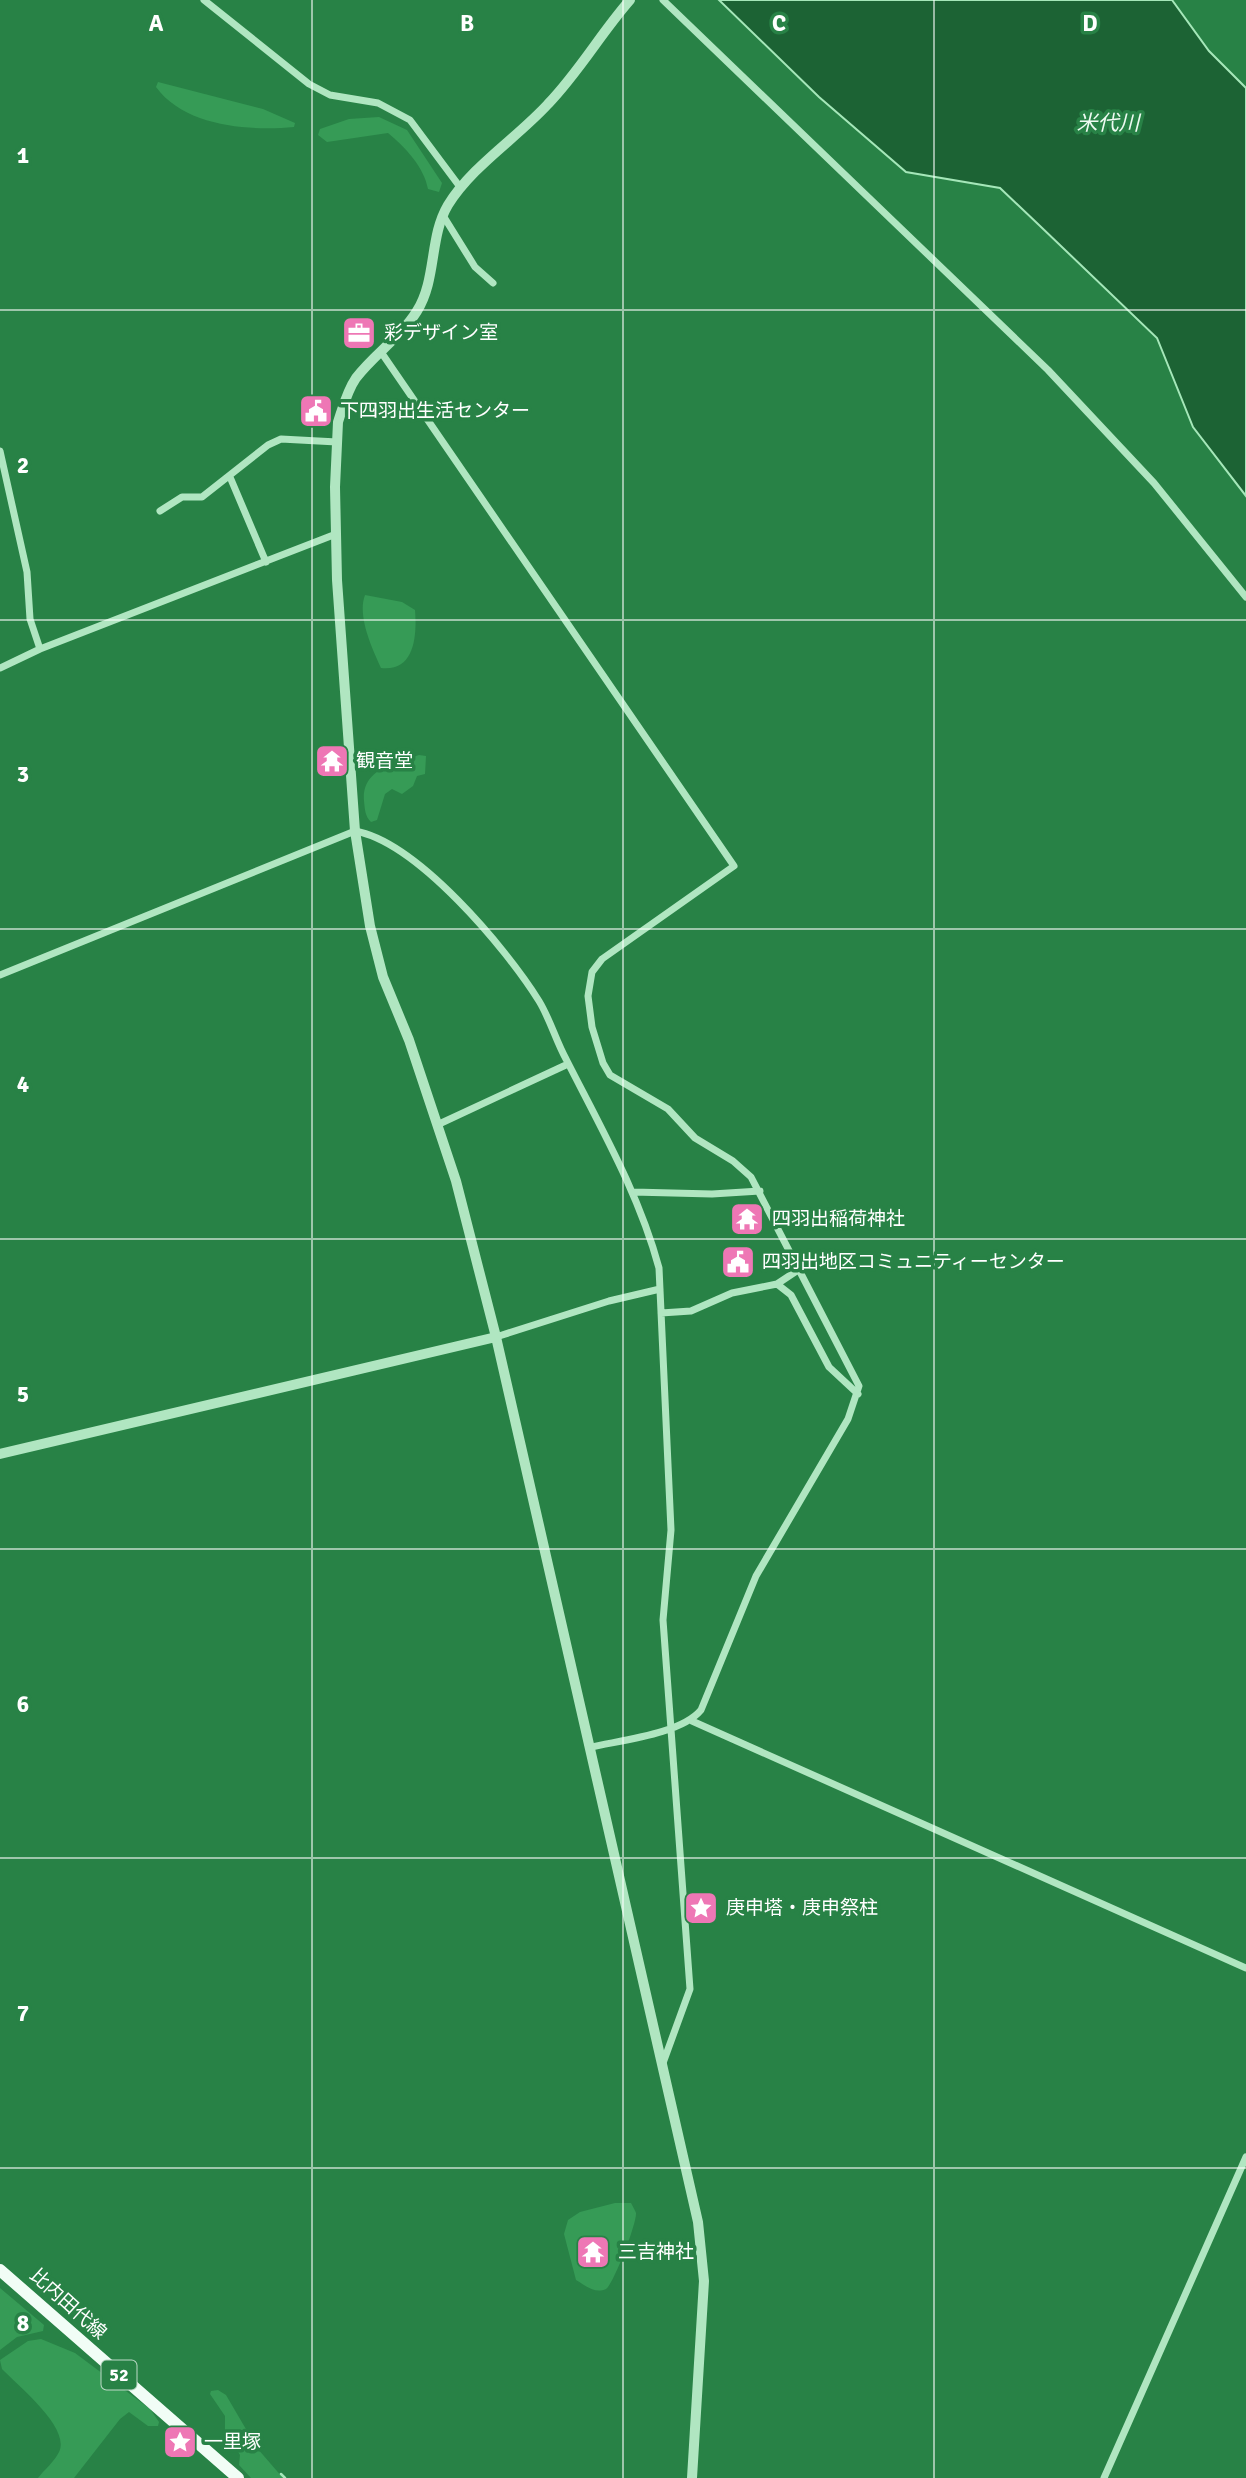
<svg xmlns="http://www.w3.org/2000/svg" width="1246" height="2478" font-family="Signika,'Noto Sans JP',sans-serif">
  <rect width="100%" height="100%" fill="#288246"/>
  <!-- green -->
  <path fill="#369b56" d="M158 82 263 109 295 123 294 127C250 131 185 127 156 87Z
    M379 117 407 130 442 183 439 192 428 189C424 167 405 147 388 133L327 142 318 135 320 129 349 119Z
    M365 595 402 602 415 610C417 635 415 672 381 668 372 648 357 616 365 595Z
    M419 755 426 756 425 774 417 776 413 786 402 794 392 789 385 794 377 820 371 822C365 816 365 810 364 801 361 769 396 763 419 755Z
    M615 2203H631C633 2207 635 2210 636 2213 637 2223 613 2285 606 2289 595 2294 586 2286 576 2280L564 2234 568 2220 580 2212Z
    M0 2288 44 2325 43 2331 17 2337 0 2350Z
    M41 2339 75 2353 150 2409 159 2422 158 2426H148L129 2412 120 2419 74 2478H38C44 2470 55 2461 59 2452 71 2428 18 2386 2 2369L0 2360 28 2341Z
    M218 2390 226 2395 257 2448 283 2478H251L239 2465 240 2455 225 2430V2416L210 2394 211 2391Z"/>
  <!-- water -->
  <path fill="#1c6334" stroke="#a5e7b9" stroke-width="2" d="M719 0H1172L1209 51 1246 88V496L1193 427 1157 338 1039 225 1000 188 906 172 819 97Z"/>
  <g fill="none" stroke-linecap="round" stroke-linejoin="round">
    <!-- stream -->
    <path stroke="#a5e7b9" stroke-width="2.5" d="M281 2474 285 2478"/>
    <!-- minor -->
    <path stroke="#b0e6c1" stroke-width="7" d="M204 0 309 84 330 95 378 103 410 120 460 187
      M663 0 1048 370 1154 483 1246 597
      M444 217 475 267 493 283
      M381 352 734 866 602 959 592 972 588 996 592 1027 603 1063 610 1075 668 1109 695 1138 733 1161 751 1177 859 1386 848 1419 756 1576 701 1710C681 1734 622 1740 591 1747
      M0 451 27 572 30 619 40 649
      M230 477 266 562
      M160 511 182 497H202L268 445 281 439 337 442
      M0 668 40 649 336 534
      M0 975 355 831C417 842 506 948 539 1001 550 1019 556 1041 566 1059 601 1128 639 1194 659 1268L671 1530 663 1620 690 1989 663 2063
      M437 1125 568 1064
      M633 1192 712 1194 760 1191
      M777 1284 791 1295 829 1367 858 1394
      M661 1313 691 1311 732 1293 777 1284 801 1268
      M496 1337 609 1301 660 1289
      M692 1721 1246 1968
      M1104 2478 1246 2157"/>
    <!-- tertiary -->
    <path stroke="#b0e6c1" stroke-width="10" d="M630 0C601 33 579 72 548 104 517 138 472 166 448 205 429 237 437 279 417 311 401 337 374 354 356 378 347 391 343 407 338 422L335 487 337 580 355 831 370 926 383 977 409 1040 456 1181 496 1337 698 2222 704 2281 692 2478
      M0 1454 496 1337"/>
    <!-- primary -->
    <path stroke="#f1fdf6" stroke-width="12" d="M0 2270 238 2478"/>
  </g>
  <!-- grid -->
  <path fill="none" stroke="#fff" stroke-width="2" stroke-opacity="0.55" d="M312 0V2478M623 0V2478M934 0V2478M0 310H1246M0 620H1246M0 929H1246M0 1239H1246M0 1549H1246M0 1858H1246M0 2168H1246"/>
  <!-- icons -->
  <defs>
    <g id="office-square" transform="scale(1.75)"><rect x="-9" y="-9" width="18" height="18" rx="4" fill="#ee77b5" stroke="#288246"/><path d="M-6-3h4V-5.5h4V-3h4V5H-6ZM-1-4.5V-3h2v-1.5ZM-6 0V1H6V0Z" fill="#fff"/></g>
    <g id="civic-square" transform="scale(1.75)"><rect x="-9" y="-9" width="18" height="18" rx="4" fill="#ee77b5" stroke="#288246"/><path d="M-.6-6.5H3V-4.5H.6V-3L4-1V1h2V6H-6V1h2V-1L-.6-3ZM-1.2 2.5V6h2.4V2.5Z" fill="#fff"/></g>
    <g id="temple-square" transform="scale(1.75)"><rect x="-9" y="-9" width="18" height="18" rx="4" fill="#ee77b5" stroke="#288246"/><path d="M0-6L5-2H3V0L6.5 2.5H4V6H1.5V3h-3V6H-4V2.5H-6.5L-3 0V-2H-5Z" fill="#fff"/></g>
    <g id="sight-square" transform="scale(1.75)"><rect x="-9" y="-9" width="18" height="18" rx="4" fill="#ee77b5" stroke="#288246"/><path d="M0-6L1.8-2.2L6-1.7L2.9 1.2L3.7 5.4L0 3.3L-3.7 5.4L-2.9 1.2L-6-1.7L-1.8-2.2Z" fill="#fff"/></g>
  </defs>
  <g fill-rule="evenodd">
    <use href="#office-square" x="359" y="333"/>
    <use href="#civic-square" x="316" y="411"/>
    <use href="#temple-square" x="332" y="761"/>
    <use href="#temple-square" x="747" y="1219"/>
    <use href="#civic-square" x="738" y="1262"/>
    <use href="#sight-square" x="701" y="1908"/>
    <use href="#temple-square" x="593" y="2252"/>
    <use href="#sight-square" x="180" y="2442"/>
  </g>
  <g text-anchor="middle" dominant-baseline="central" stroke-width="7" stroke-linejoin="round" paint-order="stroke">
    <!-- shield labels -->
    <rect fill="#288246" stroke="#bedac8" stroke-width="2" x="101.5" y="2360.5" width="35" height="29" rx="5"/>
    <g font-size="18" font-weight="bold" fill="#fff">
      <text x="119" y="2375">52</text>
    </g>
    <!-- poi labels -->
    <g font-size="19" fill="#fff" stroke="#288246" text-anchor="start">
      <text x="384" y="333">彩デザイン室</text>
      <text x="340" y="411">下四羽出生活センター</text>
      <text x="356" y="761">観音堂</text>
      <text x="772" y="1219">四羽出稲荷神社</text>
      <text x="762" y="1262">四羽出地区コミュニティーセンター</text>
      <text x="726" y="1908">庚申塔・庚申祭柱</text>
      <text x="618" y="2252">三吉神社</text>
      <text x="204" y="2442">一里塚</text>
    </g>
    <!-- street labels -->
    <g font-size="19" fill="#fff" stroke="#288246">
      <text transform="translate(68 2304) rotate(42)">比内田代線</text>
    </g>
    <!-- water labels -->
    <g font-size="21" font-style="italic" fill="#eefbf2" stroke="#288246">
      <text x="1108" y="123">米代川</text>
    </g>
  </g>
  <g font-size="23" text-anchor="middle" font-weight="bold" fill="#fff" stroke="#288246" stroke-width="7" stroke-linejoin="round" paint-order="stroke">
    <text x="156" y="31">A</text>
    <text x="467" y="31">B</text>
    <text x="779" y="31">C</text>
    <text x="1090" y="31">D</text>
    <text x="23" y="163">1</text>
    <text x="23" y="473">2</text>
    <text x="23" y="782">3</text>
    <text x="23" y="1092">4</text>
    <text x="23" y="1402">5</text>
    <text x="23" y="1712">6</text>
    <text x="23" y="2021">7</text>
    <text x="23" y="2331">8</text>
  </g>
</svg>
